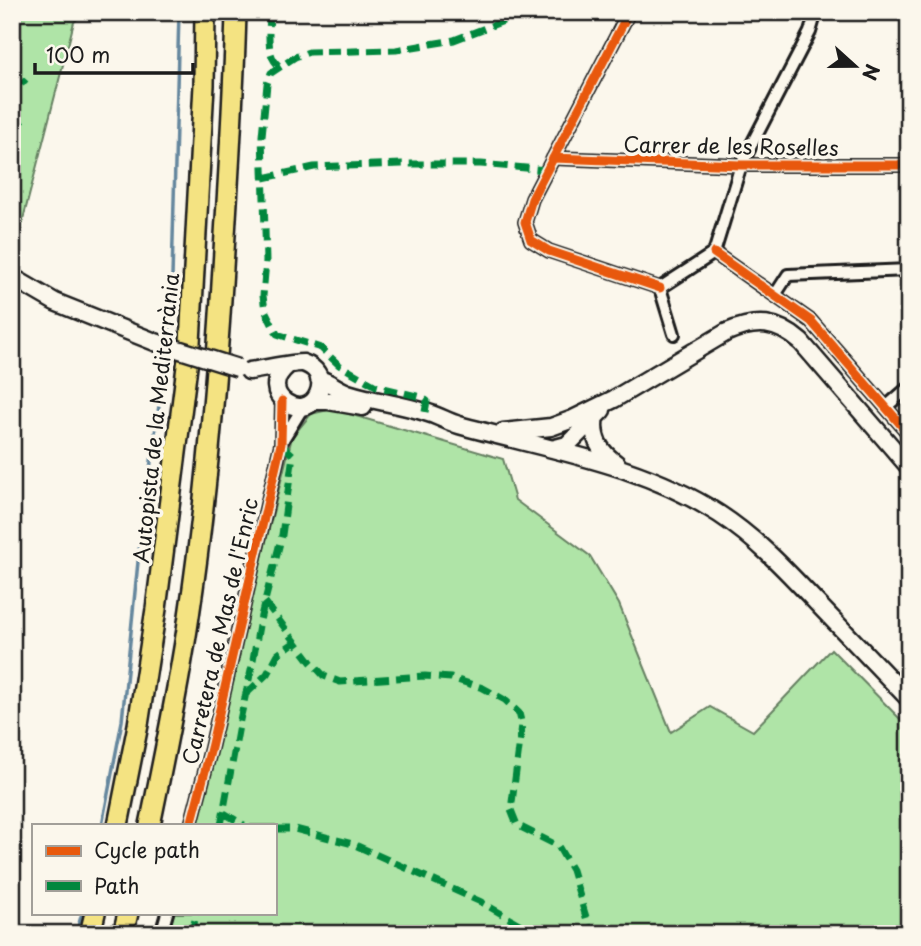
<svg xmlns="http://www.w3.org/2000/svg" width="921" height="946" font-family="'Playpen Sans',sans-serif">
  <rect width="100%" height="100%" fill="#fbf7ec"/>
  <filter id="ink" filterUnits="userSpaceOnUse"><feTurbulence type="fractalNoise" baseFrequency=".0143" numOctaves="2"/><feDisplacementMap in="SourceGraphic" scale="14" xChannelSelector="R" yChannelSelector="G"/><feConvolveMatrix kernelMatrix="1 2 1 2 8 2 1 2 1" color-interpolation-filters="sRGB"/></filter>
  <g filter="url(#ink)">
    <!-- green -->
    <path fill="#afe4a7" stroke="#668062" stroke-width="2" d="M12 12H85L74 22 12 262Z
      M332 409 503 459 515 500 590 556 619 604 671 732 710 707 753 731 831 649 909 728V934H168L174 913H275V825H195L292 437 311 414Z"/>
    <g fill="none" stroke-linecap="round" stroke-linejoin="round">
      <!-- stream -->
      <path stroke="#65879e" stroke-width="3.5" d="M168 341 171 315 179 12
        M102 825 122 721 141 532 167 349
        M76 934 82 913"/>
      <!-- minor casing -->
      <g stroke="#1c1c1c" stroke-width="16">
        <path id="minor" d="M629 12 532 199 525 222 531 240 549 251 660 288
          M553 158 741 165H909
          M714 253 811 321 909 434
          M660 288 714 253 741 165 810 32 816 12
          M660 288 674 334
          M775 295 788 275 909 270
          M886 407 909 387
          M282 441 303 407
          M191 825 211 748 281 444 282 401
          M161 934 167 913"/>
      </g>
      <!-- secondary casing -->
      <g stroke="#1c1c1c" stroke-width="21">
        <path id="secondary" d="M12 277 55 302 155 342
          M249 371C259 370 296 362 303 363 309 365 314 368 317 373 321 379 321 387 318 394 305 425 254 394 287 366
          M319 379C330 382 337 389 348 393 373 401 400 404 425 412 437 415 448 422 459 425 548 450 640 463 719 514 756 538 787 571 817 603 848 635 878 667 909 699
          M314 401H328L363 407
          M595 416C591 438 600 452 617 464
          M503 432 551 427 573 419 614 399 727 332C757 319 777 321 801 342L909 467
          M552 449 567 445 602 410"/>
      </g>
      <!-- motorway casing -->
      <g stroke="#1c1c1c" stroke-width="24">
        <path id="motorway" d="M118 825 138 725 156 609 190 343 204 85 205 12
          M150 825C164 756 179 686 189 616 207 495 217 373 224 251 229 172 234 92 236 12
          M90 934 95 913
          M123 934 128 913"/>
      </g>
      <!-- minor -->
      <use href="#minor" stroke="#fbf7ec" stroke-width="10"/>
      <!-- secondary -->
      <use href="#secondary" stroke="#fbf7ec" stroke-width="16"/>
      <!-- motorway -->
      <use href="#motorway" stroke="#f4e382" stroke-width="19"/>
      <!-- secondary-bridge casing -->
      <g stroke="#1c1c1c" stroke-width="21" stroke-linecap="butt">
        <path id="secondary-bridge" d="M155 342 238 368"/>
      </g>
      <!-- secondary-bridge -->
      <use href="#secondary-bridge" stroke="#fbf7ec" stroke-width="16"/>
      <!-- quiet -->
      <path stroke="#00873e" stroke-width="7" stroke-dasharray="14 7" stroke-linecap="butt" d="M270 12C270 29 264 57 281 67
        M12 62 15 74 26 84
        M12 129 28 116
        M264 178 314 167 402 164H481L547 170
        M425 412 427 401 421 397 376 386 339 365 321 348 277 334 265 310 263 296 266 261 262 136 267 84 271 73 295 57 309 52 396 50 454 40 511 18 540 12
        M265 602 311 662 324 676 340 682 425 676 451 678 483 688 505 700 519 713 522 725 511 810 517 825 558 846 572 870 591 934
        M246 694 267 674 278 654 295 642
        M224 813 244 825
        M221 825 240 720 252 666 260 620 282 535 293 455 281 444
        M275 829H295L353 844 481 902 528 929 532 934
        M191 934 197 913"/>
      <!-- cycleway casing -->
      <g stroke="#fbf7ec" stroke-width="13">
        <path id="cycleway" d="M629 12 532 199 525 222 531 240 549 251 660 288
          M553 158 741 165H909
          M714 253 811 321 909 434
          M191 825 211 748 281 444 282 401"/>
      </g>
      <!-- cycleway -->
      <use href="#cycleway" stroke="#e8590c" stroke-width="9"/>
    </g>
  </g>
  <g text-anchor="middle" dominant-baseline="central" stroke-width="7" stroke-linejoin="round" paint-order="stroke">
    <!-- street labels -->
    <g font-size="21" fill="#1c1c1c" stroke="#fbf7ec">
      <text transform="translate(731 145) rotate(1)">Carrer de les Roselles</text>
      <text transform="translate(155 418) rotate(-84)">Autopista de la Mediterrània</text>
      <text transform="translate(219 631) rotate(-77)">Carretera de Mas de l'Enric</text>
    </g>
  </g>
  <!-- margin -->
  <rect width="921" height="946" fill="none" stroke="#fbf7ec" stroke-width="42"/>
  <rect x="21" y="21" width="879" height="904" fill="none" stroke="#1c1c1c" stroke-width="2.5" filter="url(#ink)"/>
  <!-- legend -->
  <rect x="32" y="824" width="245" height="91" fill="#fbf7ec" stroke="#a29f99" stroke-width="2"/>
  <rect x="46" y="846" width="35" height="10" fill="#e8590c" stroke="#a29f99" stroke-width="2"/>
  <text x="94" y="858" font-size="21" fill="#1c1c1c">Cycle path</text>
  <rect x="46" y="881" width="35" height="10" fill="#00873e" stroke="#a29f99" stroke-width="2"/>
  <text x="94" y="894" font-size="21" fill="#1c1c1c">Path</text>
  <!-- north arrow -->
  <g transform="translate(855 66) rotate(111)" stroke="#fbf7ec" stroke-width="5" paint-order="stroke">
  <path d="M0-5L12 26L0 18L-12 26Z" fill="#1c1c1c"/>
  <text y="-10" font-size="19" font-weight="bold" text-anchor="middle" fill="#1c1c1c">N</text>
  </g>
  <!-- scale -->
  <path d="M35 63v10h158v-10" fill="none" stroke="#1c1c1c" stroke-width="3.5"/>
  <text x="46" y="63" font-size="21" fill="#1c1c1c" stroke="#fbf7ec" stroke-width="5" paint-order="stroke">100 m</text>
</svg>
